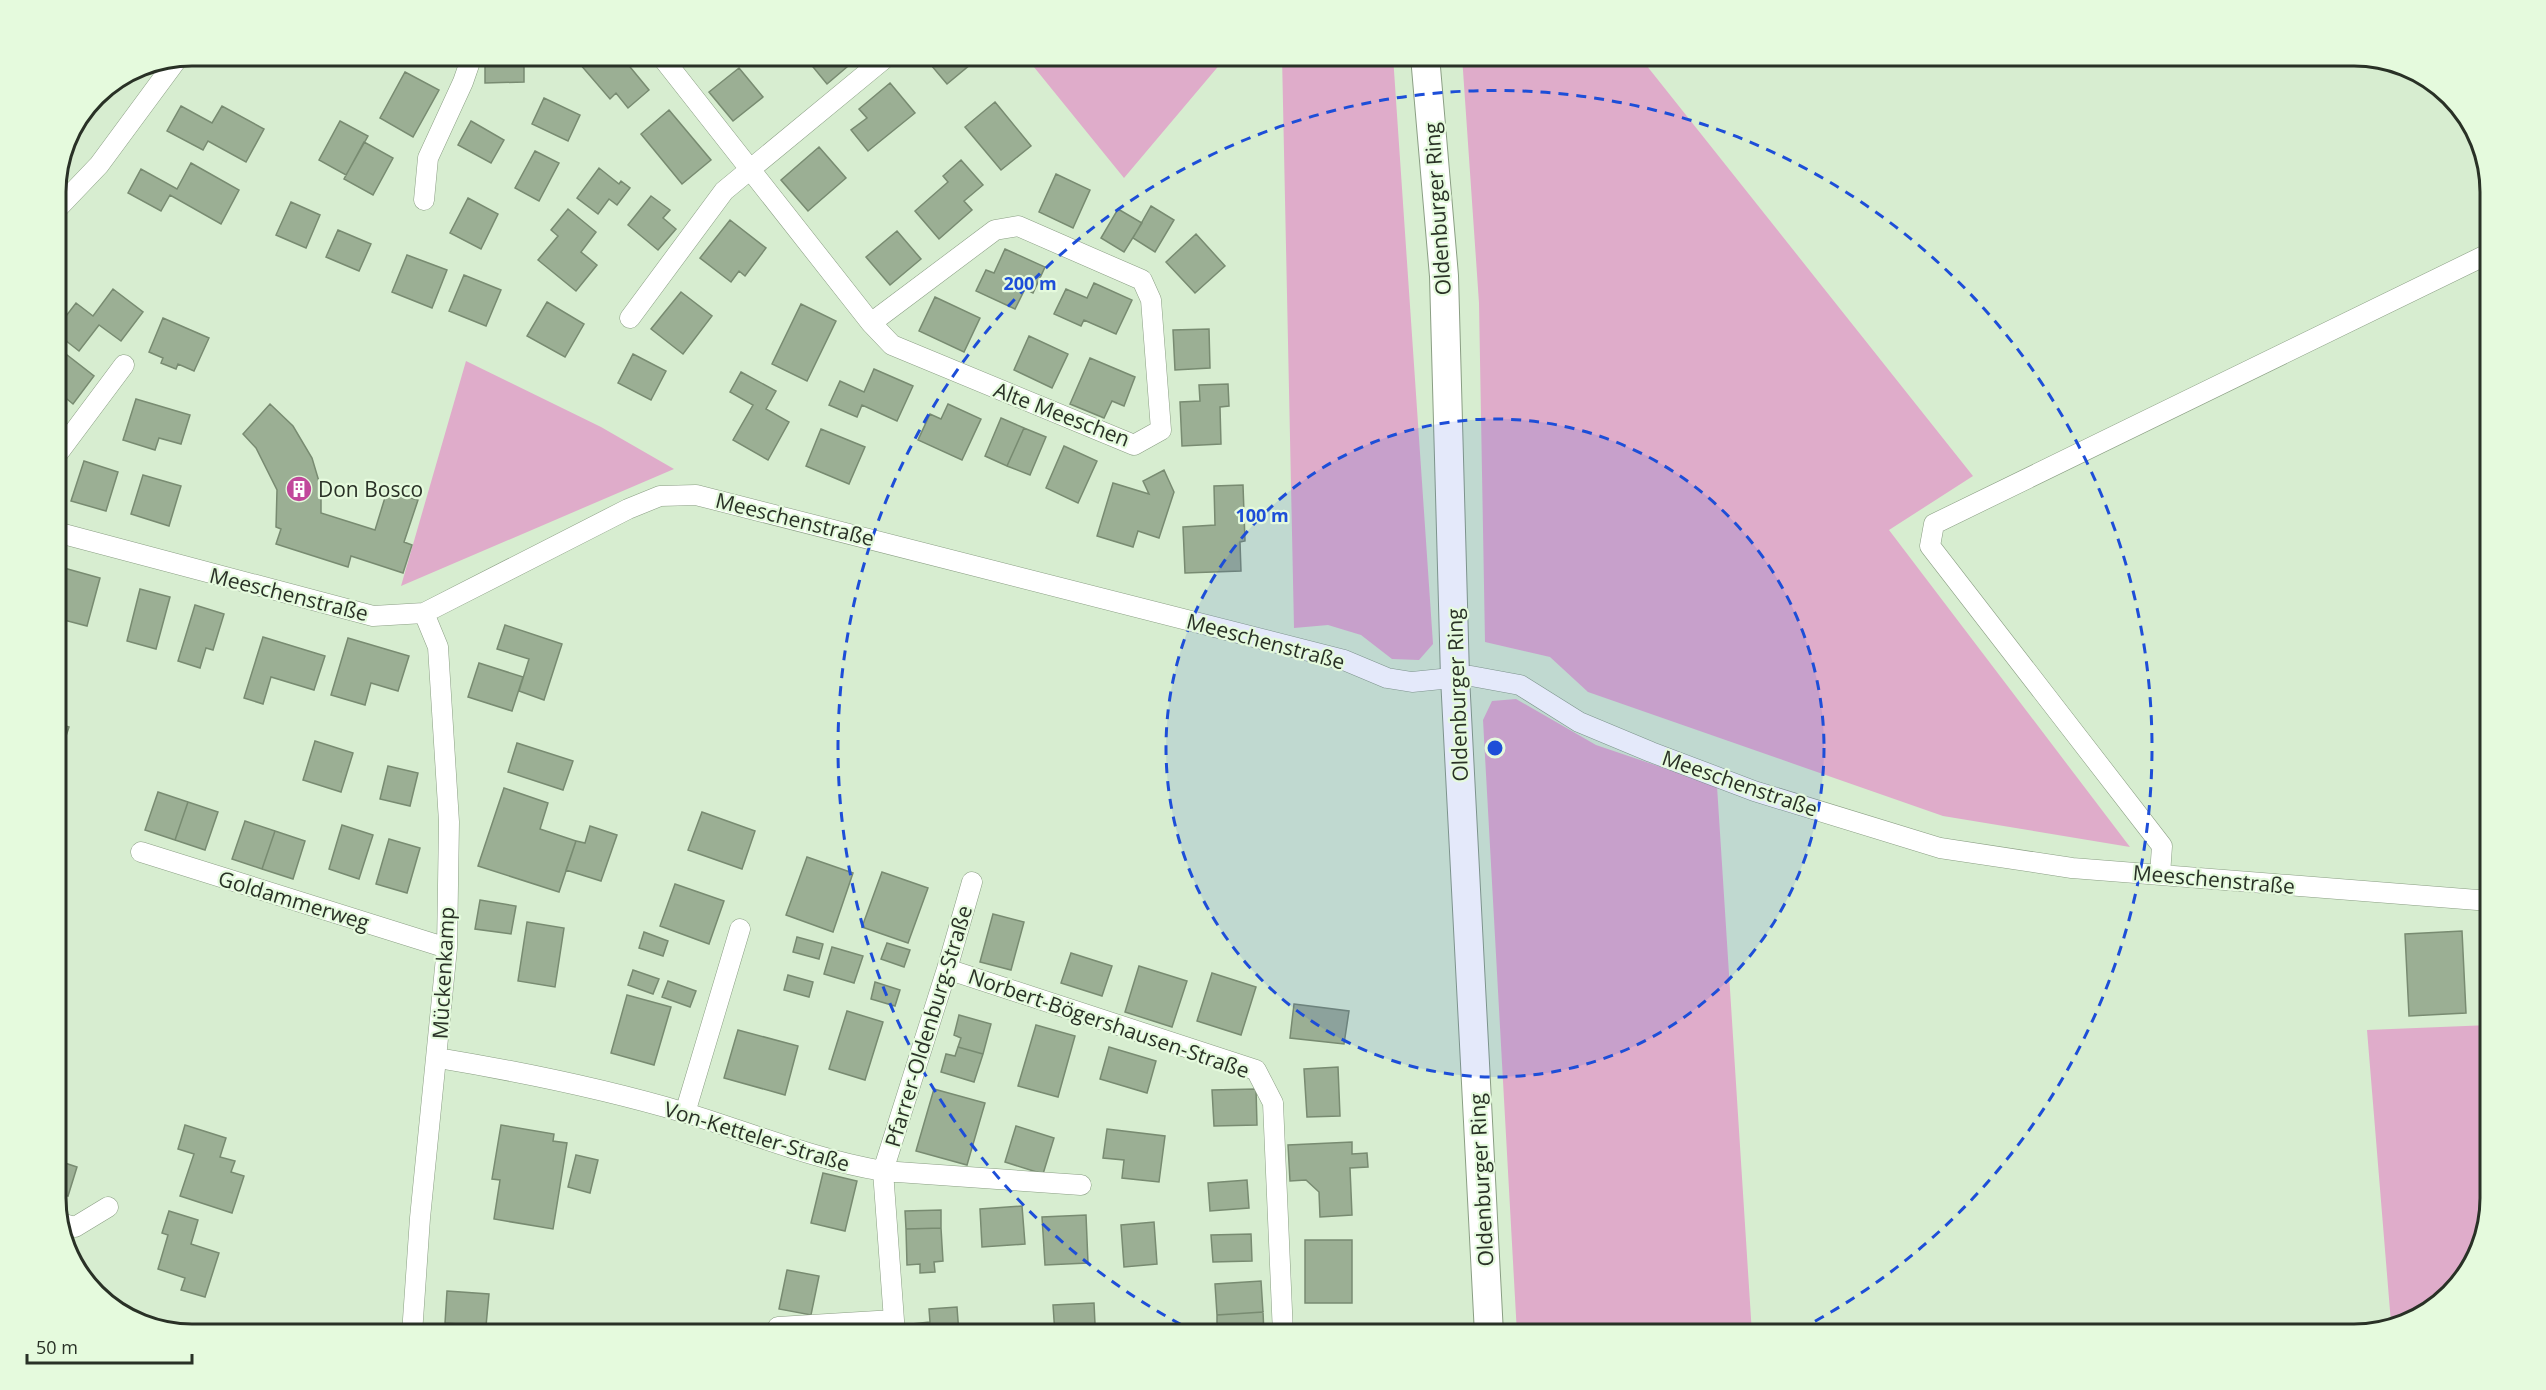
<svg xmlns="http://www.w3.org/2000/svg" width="2546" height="1390" font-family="'Open Sans',sans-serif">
  <rect width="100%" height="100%" fill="#d7edd0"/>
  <!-- green -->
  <path fill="#dfacca" d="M1025 56H1227L1124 178Z
    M1282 56H1393L1433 644 1419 660 1392 659 1361 635 1328 625 1294 628Z
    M1462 56H1639L1973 476 1889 530 2130 847 1943 816 1588 692 1550 657 1485 642 1479 303Z
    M466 361 601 427 674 469 401 586Z
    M1516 699 1596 745 1717 786 1752 1334H1517L1483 720 1492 701Z
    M2490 1025V1198L2476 1259 2430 1312 2391 1323 2367 1030Z"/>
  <!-- building -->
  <path fill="#9baf94" stroke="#788b71" stroke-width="1.5" d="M287 56H305L300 63Z
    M485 56H524V82L485 83Z
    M573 56H621L649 90 628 108 616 93 610 99Z
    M804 56H849L854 61 827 84Z
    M928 56H975L977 59 947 84 925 58Z
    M739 68 763 97 733 121 709 92Z
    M405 72 439 90 413 137 380 118Z
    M890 83 915 113 868 151 851 130 867 118 859 109Z
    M544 98 580 115 568 141 532 124Z
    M995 102 1031 146 1001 170 965 127Z
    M181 106 212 123 222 106 264 129 246 162 208 141 203 150 167 131Z
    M669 110 711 160 682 184 641 134Z
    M340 121 368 136 346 175 319 160Z
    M471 121 504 140 491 163 458 145Z
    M364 142 393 158 373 195 344 179Z
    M819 147 846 178 808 211 781 180Z
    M535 151 559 163 539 201 515 188Z
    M961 160 983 185 964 201 972 210 939 239 915 211 948 182 943 176Z
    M191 163 239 190 221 224 170 195 161 211 128 193 141 169 177 189Z
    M599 168 619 184 621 181 630 188 617 205 609 199 598 214 577 198Z
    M1056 174 1090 190 1073 228 1039 212Z
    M651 196 670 210 663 218 676 229 658 250 628 225Z
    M468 198 498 214 481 249 450 233Z
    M291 202 320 215 306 248 276 235Z
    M1151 206 1174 220 1155 252 1133 238Z
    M568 209 596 232 581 252 597 265 576 291 538 260 558 236 551 230Z
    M1118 209 1142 223 1124 252 1101 238Z
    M730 220 766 248 745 276 739 271 731 282 700 258Z
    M338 230 371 244 359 271 326 257Z
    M897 231 921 259 890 285 866 257Z
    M1196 234 1225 266 1195 293 1166 262Z
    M1005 249 1045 267 1033 293 1025 289 1015 309 976 291 986 270 994 273Z
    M407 255 447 270 432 308 392 292Z
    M464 275 501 290 486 326 449 311Z
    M1094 283 1132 300 1116 334 1084 320 1081 326 1054 314 1066 289 1087 298Z
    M113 289 143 312 121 341 99 325 79 351 56 333V329L76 303 93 316Z
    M681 292 712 316 683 354 651 329Z
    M935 297 980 318 964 352 919 331Z
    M547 302 584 324 565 357 527 336Z
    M801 304 836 321 807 381 772 364Z
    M163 318 209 338 194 371 178 364 176 369 161 363 163 358 149 352Z
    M1209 329 1210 368 1175 370 1173 330Z
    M1029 336 1068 354 1052 388 1014 370Z
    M62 351 94 376 73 404 56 390V359Z
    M633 354 666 371 651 400 618 383Z
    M1090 358 1135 377 1124 406 1112 401 1104 418 1070 404Z
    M874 369 913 386 897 421 862 405 857 417 829 405 840 381 864 392Z
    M741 372 776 391 766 409 789 422 768 460 733 440 753 405 730 392Z
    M1228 384 1229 406 1220 407 1221 444 1182 446 1180 402 1200 401 1199 385Z
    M136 399 190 415 181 444 159 438 155 450 123 440Z
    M270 404 293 426 312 458 321 488V513L375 530 387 491 418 500 404 542 412 545 403 573 351 556 348 567 276 544 281 529 276 527 277 490 256 448 243 434Z
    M948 404 981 419 962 460 918 440 930 414 941 419Z
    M56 415 64 421 56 432Z
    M1001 418 1024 428 1007 466 985 456Z
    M1024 428 1046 437 1030 475 1007 466Z
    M821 429 865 447 849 484 806 466Z
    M1064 446 1097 461 1078 503 1046 488Z
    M84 461 118 472 106 511 71 501Z
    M1164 470 1174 492 1159 538 1138 531 1133 547 1097 536 1113 483 1149 494 1143 481Z
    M143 475 181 486 169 526 131 514Z
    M1243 485 1245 541 1240 542 1241 571 1185 573 1183 527 1215 525 1214 486Z
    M64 568 100 578 87 626 56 618V597Z
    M140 589 170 597 156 649 127 641Z
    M195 605 224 614 213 650 206 648 200 668 178 661Z
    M505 625 562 644 544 700 519 691 529 659 497 649Z
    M263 637 325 656 314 690 271 677 263 704 244 698Z
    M348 638 409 656 398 691 371 683 365 705 331 695Z
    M479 663 523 677 512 711 468 697Z
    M56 723 69 727 59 757 56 756Z
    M315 741 353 753 341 792 303 780Z
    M517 743 573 761 563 790 508 772Z
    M388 766 418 773 410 806 380 799Z
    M504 788 548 803 540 829 576 841 559 892 478 866Z
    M158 792 188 802 175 840 145 830Z
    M188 802 218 812 205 850 175 840Z
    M702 812 755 831 742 869 688 850Z
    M245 821 275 831 262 869 232 859Z
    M342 825 373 835 359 879 329 869Z
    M590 826 617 835 601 881 566 870 576 841 585 843Z
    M275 831 305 841 293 879 262 869Z
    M389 839 420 848 407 893 376 884Z
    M807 857 853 873 833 932 786 915Z
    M882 872 928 888 908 943 862 927Z
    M675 884 724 901 709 944 660 926Z
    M480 900 516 906 511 934 475 929Z
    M993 914 1024 922 1011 970 980 962Z
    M527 922 564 928 555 987 518 981Z
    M2462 931 2466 1013 2409 1016 2405 934Z
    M644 932 668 941 663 956 639 948Z
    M797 937 823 944 819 959 793 952Z
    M887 943 910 950 904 967 881 959Z
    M832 947 863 956 854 983 824 974Z
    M1071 953 1112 966 1102 996 1061 983Z
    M1139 966 1187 981 1172 1027 1125 1012Z
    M633 970 659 979 653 994 628 985Z
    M1212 973 1256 987 1241 1035 1197 1021Z
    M788 975 813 982 809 997 784 990Z
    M668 981 696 991 690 1007 662 997Z
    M875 982 900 990 895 1006 871 999Z
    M627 995 671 1007 654 1065 611 1053Z
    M1294 1004 1349 1011 1344 1044 1290 1038Z
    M847 1011 883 1022 865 1080 829 1069Z
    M959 1015 991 1024 983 1054 958 1047 961 1038 954 1035Z
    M1036 1025 1075 1036 1058 1097 1018 1086Z
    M738 1030 798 1046 785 1095 724 1078Z
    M958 1047 983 1054 974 1082 941 1072 946 1054 955 1056Z
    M1109 1047 1156 1061 1147 1093 1100 1079Z
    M1338 1067 1340 1116 1307 1117 1304 1069Z
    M934 1089 985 1103 967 1165 916 1151Z
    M1256 1089 1257 1125 1214 1126 1212 1090Z
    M185 1125 226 1138 220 1157 235 1161 231 1172 244 1176 232 1213 180 1196 194 1154 178 1149Z
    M501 1125 554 1134 553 1141 567 1143 553 1229 494 1219 500 1180 492 1179Z
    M1016 1126 1054 1138 1043 1174 1005 1162Z
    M1107 1129 1165 1136 1159 1182 1122 1178 1124 1160 1103 1158Z
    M1352 1142V1154L1367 1153 1368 1167 1350 1168 1352 1215 1320 1217 1319 1192 1306 1180 1290 1181 1288 1145Z
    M576 1155 598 1160 590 1193 568 1187Z
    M56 1160 77 1167 68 1196 56 1193Z
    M823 1173 857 1181 845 1231 811 1223Z
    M1247 1180 1249 1208 1210 1211 1208 1183Z
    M1022 1206 1025 1244 982 1247 980 1209Z
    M941 1210V1228L906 1229 905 1211Z
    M169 1211 198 1220 191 1244 219 1253 205 1297 181 1290 185 1278 158 1269 168 1235 162 1233Z
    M1086 1215 1088 1263 1045 1265 1042 1217Z
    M1154 1222 1157 1264 1124 1267 1121 1225Z
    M941 1228 943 1261 934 1262 935 1272 920 1273V1264L907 1265 906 1229Z
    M1251 1234 1252 1261 1213 1262 1211 1235Z
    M1305 1240H1352V1303H1305Z
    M787 1270 819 1276 811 1315 779 1309Z
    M1261 1281 1263 1312 1217 1315 1215 1284Z
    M447 1291 489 1294 486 1326 445 1323Z
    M1094 1303 1095 1324H1083L1084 1334H1055L1053 1305Z
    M957 1307 959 1334H912V1324L930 1322 929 1309Z
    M1263 1312 1264 1334H1217V1315Z
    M1022 1326V1334H981V1330Z
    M207 1327V1334H191L190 1328Z
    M1315 1330H1350V1334H1315Z"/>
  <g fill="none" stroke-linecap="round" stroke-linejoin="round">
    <!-- minor casing -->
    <g stroke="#8a9e83" stroke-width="21">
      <path id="minor" d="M661 56 871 323 892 345 1134 445 1161 430 1151 300 1142 280 1018 226 995 230 871 323
        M424 200 428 158 463 82 472 56
        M56 210 99 165 178 58
        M630 318 724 191 884 59
        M56 456 124 365
        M56 532 373 616 424 613 628 509 660 496 696 495 1344 660 1387 678 1412 682 1471 676 1520 685 1579 722 1651 752 1754 791 1940 848 2072 868 2490 901
        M141 852 447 948
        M2160 875 2162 846 1930 546 1934 524 2490 253
        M947 969 1256 1070 1273 1103 1283 1334
        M438 1058C522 1072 605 1089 686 1113 751 1133 816 1160 883 1171L1081 1185
        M685 1113 740 929
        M61 1223 75 1227 108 1207
        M778 1327 894 1320
        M412 1334 420 1218 447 948 449 822 438 647 424 613
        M895 1334 883 1171 947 969 972 882"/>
    </g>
    <!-- secondary casing -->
    <g stroke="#8a9e83" stroke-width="30">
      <path id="secondary" d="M1425 56 1444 276 1455 677 1489 1334"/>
    </g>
    <!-- minor -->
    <use href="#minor" stroke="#fff" stroke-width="20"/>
    <!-- secondary -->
    <use href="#secondary" stroke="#fff" stroke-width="28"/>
  </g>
  <!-- distance rings -->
  <circle cx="1495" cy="748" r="329" fill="#1d4ed8" fill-opacity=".12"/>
  <g fill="none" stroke="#1d4ed8" stroke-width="3" stroke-dasharray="10 8">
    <circle cx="1495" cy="748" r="329"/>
    <path d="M1197 1333A657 657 0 1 1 1793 1333"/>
  </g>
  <!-- icons -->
  <defs>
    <g id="building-disc" transform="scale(1.35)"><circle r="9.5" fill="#c1489b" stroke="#e5fadd"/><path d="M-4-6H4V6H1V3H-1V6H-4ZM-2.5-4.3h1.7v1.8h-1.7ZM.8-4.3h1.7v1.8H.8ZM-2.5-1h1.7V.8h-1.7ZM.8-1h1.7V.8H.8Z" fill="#fff"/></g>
  </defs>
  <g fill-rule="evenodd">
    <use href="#building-disc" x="299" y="489"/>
  </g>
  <g text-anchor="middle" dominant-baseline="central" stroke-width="4.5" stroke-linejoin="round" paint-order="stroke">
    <!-- street labels -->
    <g font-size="21" fill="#293126" stroke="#e5fadd">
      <text transform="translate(1437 209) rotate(-94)">Oldenburger Ring</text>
      <text transform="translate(1062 414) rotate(21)">Alte Meeschen</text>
      <text transform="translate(795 519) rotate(14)">Meeschenstraße</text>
      <text transform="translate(289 594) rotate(14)">Meeschenstraße</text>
      <text transform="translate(1266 641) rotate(15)">Meeschenstraße</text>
      <text transform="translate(1457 695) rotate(-92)">Oldenburger Ring</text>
      <text transform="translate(1740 783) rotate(19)">Meeschenstraße</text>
      <text transform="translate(2214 879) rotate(5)">Meeschenstraße</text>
      <text transform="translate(294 900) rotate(17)">Goldammerweg</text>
      <text transform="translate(443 973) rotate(-87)">Mückenkamp</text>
      <text transform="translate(1109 1023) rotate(19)">Norbert-Bögershausen-Straße</text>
      <text transform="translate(928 1026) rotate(-73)">Pfarrer-Oldenburg-Straße</text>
      <text transform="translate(757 1136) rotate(17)">Von-Ketteler-Straße</text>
      <text transform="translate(1481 1180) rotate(-93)">Oldenburger Ring</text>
    </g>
    <!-- poi labels -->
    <g font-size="21" fill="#293126" stroke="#e5fadd" text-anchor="start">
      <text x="318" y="489">Don Bosco</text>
    </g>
  </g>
  <!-- crop -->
  <path d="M0 0H2546V1390H0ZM192 66H2354A126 126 0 0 1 2480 192V1198A126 126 0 0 1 2354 1324H192A126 126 0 0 1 66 1198V192A126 126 0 0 1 192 66Z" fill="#e5fadd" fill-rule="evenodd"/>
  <path fill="none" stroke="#293126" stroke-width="3" d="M192 66H2354A126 126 0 0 1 2480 192V1198A126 126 0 0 1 2354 1324H192A126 126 0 0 1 66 1198V192A126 126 0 0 1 192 66Z"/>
  <circle cx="1495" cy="748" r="9" fill="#1d4ed8" stroke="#e5fadd" stroke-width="3"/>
  <g font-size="18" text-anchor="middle" font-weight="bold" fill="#1d4ed8" stroke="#e5fadd" stroke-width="4.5" stroke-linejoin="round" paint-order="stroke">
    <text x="1030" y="290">200 m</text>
    <text x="1262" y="522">100 m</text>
  </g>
  <!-- scale -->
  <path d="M27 1354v9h165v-9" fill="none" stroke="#293126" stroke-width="3"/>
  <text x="36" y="1354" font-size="18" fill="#293126" stroke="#e5fadd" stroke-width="4.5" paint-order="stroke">50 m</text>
</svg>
